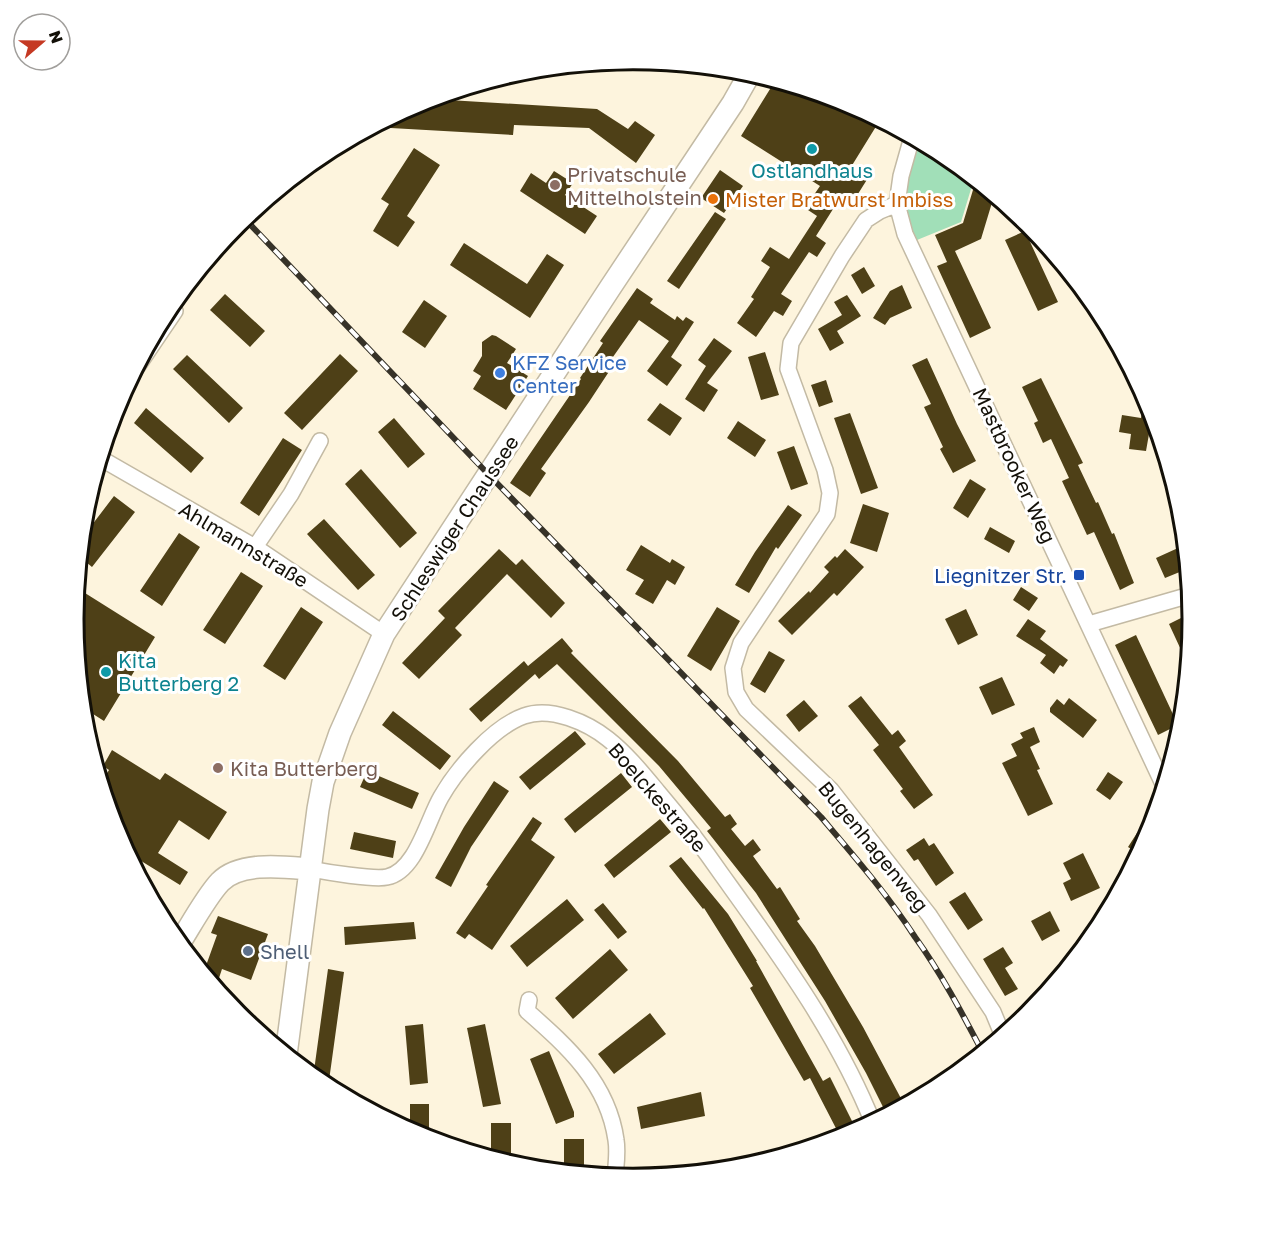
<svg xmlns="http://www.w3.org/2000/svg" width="1266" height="1239" font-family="'Golos Text',sans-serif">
  <rect width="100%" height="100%" fill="#fdf4dd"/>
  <!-- green -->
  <path fill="#a1dfb8" d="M920 142 944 154 974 179 961 222 917 240C914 234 908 226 907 219 901 194 909 164 920 142Z"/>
  <!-- building -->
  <path fill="#4e4017" d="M775 81 847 103 880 120 851 167 868 178 851 205 840 198 816 236 826 243 817 257 809 252 781 294 792 301 783 316 774 311 756 337 737 323 754 299 751 297 770 267 761 261 770 247 789 259 817 216 805 208 820 186 741 136Z
    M432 99 597 109 628 129 635 121 655 135 636 163 589 128 514 125 513 135 373 127 419 102Z
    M414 148 440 165 407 216 415 222 398 247 373 231 389 204 381 199Z
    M720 170 743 186 724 213 701 198Z
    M554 171 573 183 565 195 597 216 585 234 520 191 531 173 546 183Z
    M976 180 994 196 981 239 955 251 991 328 970 338 937 266 947 262 935 235 963 223Z
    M715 212 726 219 679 289 667 281Z
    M1025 231 1058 302 1038 311 1005 240Z
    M464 243 527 284 547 254 564 265 530 318 450 265Z
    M864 267 875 286 862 294 851 275Z
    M902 285 912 308 890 318 885 325 873 318 890 291Z
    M637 288 653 299 650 303 675 320 677 316 683 321 686 317 694 322 671 357 682 365 667 386 647 371 669 341 639 320 608 364 612 367 589 402 541 469 546 473 530 497 510 483 581 379 580 378 603 343 600 341Z
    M225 294 265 331 250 347 210 310Z
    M847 295 861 316 837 331 844 343 830 351 818 329 842 315 834 302Z
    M424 300 447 316 425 348 402 332Z
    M492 335 496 336 516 349 507 363 528 376 506 410 473 389 481 376 473 371 482 356V342Z
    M714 338 732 351 707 383 718 390 704 412 685 399 706 366 698 360Z
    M765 352 779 395 761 400 748 357Z
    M340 354 358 371 302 430 284 413Z
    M187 355 243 408 229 423 173 369Z
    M927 358 957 424 976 461 953 473 940 449 943 447 924 407 931 404 912 365Z
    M1041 378 1083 463 1078 465 1096 503 1098 502 1112 534 1114 533 1134 583 1120 590 1094 532 1087 535 1062 481 1069 478 1051 439 1043 443 1034 423 1038 421 1022 387Z
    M826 380 833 402 819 407 811 385Z
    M1144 394 1150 406 1159 436 1149 434 1146 451 1129 449 1131 434 1119 432 1122 415 1141 418Z
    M660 403 682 418 670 436 647 420Z
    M146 408 204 458 191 473 134 423Z
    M850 413 878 488 861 494 834 418Z
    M394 418 425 454 408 468 378 432Z
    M738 421 766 440 755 457 727 438Z
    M283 438 302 450 259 516 240 503Z
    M794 446 808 484 791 490 777 452Z
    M361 469 417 533 400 548 345 484Z
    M970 479 986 489 968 518 953 508Z
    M114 496 135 512 92 567 80 557 82 538Z
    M863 504 889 513 877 552 850 543Z
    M788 505 802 515 778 549 776 547 749 593 735 585 755 552Z
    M324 519 375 575 358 590 307 534Z
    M990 527 1015 541 1009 553 984 539Z
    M179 533 200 547 162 606 140 591Z
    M641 545 670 563 672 559 685 567 675 585 667 580 653 604 635 594 644 580 626 570Z
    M1178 548 1187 569 1165 578 1156 558Z
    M499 549 516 565 522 559 565 603 551 618 507 574 455 628 462 635 419 679 402 663 445 618 438 611Z
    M845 549 864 567 837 596 834 593 792 635 778 621 809 591 810 593 829 572 824 567 835 556 837 558Z
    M241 572 263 586 225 644 203 630Z
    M1021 587 1038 598 1029 611 1013 600Z
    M77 588 155 637 104 721 82 707 74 619Z
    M301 607 323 622 285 680 263 666Z
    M717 607 740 621 711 671 687 656Z
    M966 609 978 635 958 645 945 619Z
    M1189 614 1192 622 1188 665 1169 624Z
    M1028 619 1046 631 1040 639 1068 660 1063 667 1060 665 1054 674 1040 663 1046 655 1016 636Z
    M1136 635 1178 725 1158 735 1115 645Z
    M562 638 573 651 571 653 678 761 725 817 730 814 737 824 731 829 745 846 753 839 761 850 753 856 777 889 780 887 800 919 797 921 815 946 863 1027 905 1106 887 1115 866 1073 825 1001 756 893 707 831 711 828 659 766 557 664 539 679 535 674 481 722 469 709 524 661 528 666Z
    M769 651 785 660 765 693 750 684Z
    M1002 677 1015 705 992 715 979 687Z
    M861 696 892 735 898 730 906 741 899 747 933 795 914 809 900 791 903 789 873 750 879 745 848 706Z
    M1069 698 1097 720 1083 738 1050 712V708L1057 699 1064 705Z
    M804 700 818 716 799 732 786 715Z
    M393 711 451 756 440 770 382 725Z
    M1034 727 1040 742 1030 747 1040 769 1037 770 1053 804 1028 816 1002 763 1017 756 1011 744 1023 738 1020 733Z
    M575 731 586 744 530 790 519 777Z
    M112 750 160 780 165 773 227 812 209 840 179 820 158 853 188 872 180 885 125 851 116 833 101 783 109 770 103 766Z
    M367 771 419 793 412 809 360 787Z
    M1108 772 1123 782 1110 800 1096 790Z
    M621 773 632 787 575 833 564 819Z
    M494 781 509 791 471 847 451 887 435 878 464 827Z
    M533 817 542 823 531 840 555 857 492 950 469 934 465 939 456 933 488 886 486 885Z
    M660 819 671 832 614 878 604 865Z
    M354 832 396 841 393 858 350 849Z
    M1137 833 1147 839 1139 854 1128 847Z
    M924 838 929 846 934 843 954 873 936 886 918 859 914 861 906 850Z
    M1083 853 1100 888 1071 901 1063 883 1071 879 1063 863Z
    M681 857 728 914 757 961H756L823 1081 830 1077 857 1131 841 1138 810 1078 804 1081 750 988 753 986 704 908 703 909 669 866Z
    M965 892 983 920 968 930 949 902Z
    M567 899 584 920 527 967 510 946Z
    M603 903 627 932 618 939 594 910Z
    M1050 911 1060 931 1042 941 1031 921Z
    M218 916 268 934 251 980 222 969 217 984 209 981 203 974 217 935 211 933Z
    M414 922 416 939 345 945 344 927Z
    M1003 947 1013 963 1005 968 1018 989 1005 996 983 959Z
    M610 949 628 970 573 1019 555 998Z
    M328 969 344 972 328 1088 313 1078Z
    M650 1013 666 1034 614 1074 598 1054Z
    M423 1024 428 1083 410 1085 405 1026Z
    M485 1024 501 1104 483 1107 467 1028Z
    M549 1051 574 1112V1117L556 1124 530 1059Z
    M701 1092 705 1116 641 1129 637 1107Z
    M410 1104H429V1140L410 1132Z
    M491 1123H511V1164L491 1158Z
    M564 1139H584V1174L564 1172Z"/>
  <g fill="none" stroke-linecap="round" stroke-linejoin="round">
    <!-- street casing -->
    <g stroke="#c3baa4" stroke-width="18">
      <path id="street" d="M912 137 901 176 897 204 905 234 1164 786
        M897 204 880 211 866 220 842 256 791 343 788 369 825 470 830 493 827 514 741 643 733 668 736 692 746 709 831 790 929 915 993 1012 1003 1036
        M135 370 175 311
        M100 458 255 547 384 634
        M255 547 291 494 320 441
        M1089 624 1190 595
        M310 869C326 872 374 880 387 877 416 871 427 821 441 797 457 769 493 727 524 716 551 706 588 723 608 739 627 754 643 774 658 792 681 819 702 846 722 875 778 953 837 1033 873 1123
        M529 1000 527 1011C568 1047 608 1083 616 1140 618 1152 616 1165 615 1177"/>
    </g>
    <!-- secondary casing -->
    <g stroke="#c3baa4" stroke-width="24">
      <path id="secondary" d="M179 944C191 925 206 897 220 882 240 861 285 867 310 869
        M286 1055 318 809 323 782 340 733 384 634 610 288 733 103 750 73"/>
    </g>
    <!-- street -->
    <use href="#street" stroke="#fff" stroke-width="15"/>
    <!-- secondary -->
    <use href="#secondary" stroke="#fff" stroke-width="21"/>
    <!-- rail casing -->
    <g stroke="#363228" stroke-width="6">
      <path id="rail" d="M244 218 489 475 821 817C854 856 887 894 915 937 941 973 962 1013 983 1053"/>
    </g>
    <!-- rail -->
    <use href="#rail" stroke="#fff" stroke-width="4" stroke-dasharray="11" stroke-linecap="butt"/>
  </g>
  <!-- markers -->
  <g fill="#0f9aa8" stroke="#fff" stroke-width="2">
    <circle cx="812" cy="149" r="6"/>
    <circle cx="106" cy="672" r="6"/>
  </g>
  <g fill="#8d6e63" stroke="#fff" stroke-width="2">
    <circle cx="555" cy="185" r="6"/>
    <circle cx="218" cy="768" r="6"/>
  </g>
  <circle fill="#e8710a" stroke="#fff" stroke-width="2" cx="713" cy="199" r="6"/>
  <circle fill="#3f7fe0" stroke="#fff" stroke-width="2" cx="500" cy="373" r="6"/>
  <rect fill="#1a4fb4" stroke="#fff" stroke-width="2" x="1073" y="569" width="12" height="12" rx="3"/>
  <circle fill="#5c6f8a" stroke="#fff" stroke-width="2" cx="248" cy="951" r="6"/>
  <g text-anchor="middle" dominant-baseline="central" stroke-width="6" stroke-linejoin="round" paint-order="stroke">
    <!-- culture labels -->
    <g font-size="20" fill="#0d838f" stroke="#fff">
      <text x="812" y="170">Ostlandhaus</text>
      <text x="118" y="660" text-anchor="start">Kita<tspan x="118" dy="23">Butterberg 2</tspan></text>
    </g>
    <!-- education labels -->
    <g font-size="20" fill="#785e54" stroke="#fff" text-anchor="start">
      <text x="567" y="174">Privatschule<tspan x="567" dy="23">Mittelholstein</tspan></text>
      <text x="230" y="768">Kita Butterberg</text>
    </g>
    <!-- food labels -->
    <g font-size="20" fill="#c56008" stroke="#fff" text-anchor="start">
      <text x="725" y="199">Mister Bratwurst Imbiss</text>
    </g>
    <!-- shop labels -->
    <g font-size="20" fill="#366cbe" stroke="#fff" text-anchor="start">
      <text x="512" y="362">KFZ Service<tspan x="512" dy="23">Center</tspan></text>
    </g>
    <!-- street labels -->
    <g font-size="20" fill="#131008" stroke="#fff">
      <text transform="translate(1015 465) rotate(65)">Mastbrooker Weg</text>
      <text transform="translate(454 528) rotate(-57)">Schleswiger Chaussee</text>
      <text transform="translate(244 544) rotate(31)">Ahlmannstraße</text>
      <text transform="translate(658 797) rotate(49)">Boelckestraße</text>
      <text transform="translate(874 846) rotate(51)">Bugenhagenweg</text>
    </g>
    <!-- transit labels -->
    <g font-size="20" fill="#164399" stroke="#fff" text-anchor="end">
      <text x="1067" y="575">Liegnitzer Str.</text>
    </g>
    <!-- service labels -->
    <g font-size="20" fill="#4e5e75" stroke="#fff" text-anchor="start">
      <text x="260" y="951">Shell</text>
    </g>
  </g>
  <!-- crop -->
  <path d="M0 0H1266V1239H0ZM84 619a549 549 0 1 1 1098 0a549 549 0 1 1-1098 0Z" fill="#fff" fill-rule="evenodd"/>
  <path fill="none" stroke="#131008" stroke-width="3" d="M84 619a549 549 0 1 1 1098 0a549 549 0 1 1-1098 0Z"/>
  <!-- north arrow -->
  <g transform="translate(42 42) rotate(70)"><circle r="28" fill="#ffffff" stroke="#a19f9c" stroke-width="1.5"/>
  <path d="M0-4.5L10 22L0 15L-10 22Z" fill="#c53923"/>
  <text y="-9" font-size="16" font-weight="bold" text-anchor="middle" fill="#131008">N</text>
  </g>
</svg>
